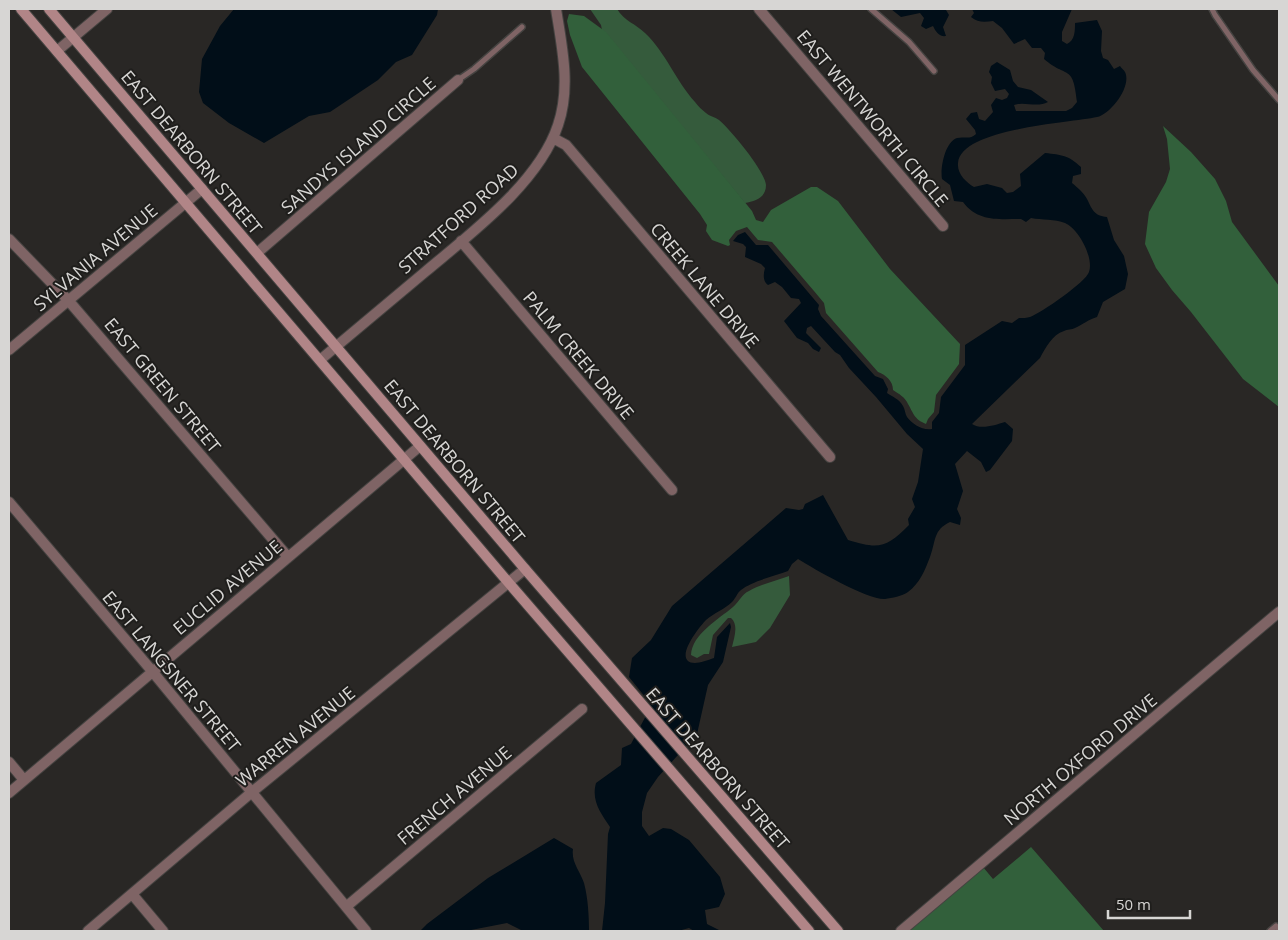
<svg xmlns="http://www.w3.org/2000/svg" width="1288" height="940" font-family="'Open Sans',sans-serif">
  <rect width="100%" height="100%" fill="#292725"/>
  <!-- green -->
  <path fill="#355b3c" d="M590 9H617C624 21 636 24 645 33 666 53 676 81 695 102 698 106 702 110 706 113 709 116 715 117 719 120 730 129 765 171 766 185 766 198 755 201 745 203L602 30 601 25Z
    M789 576 790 595 770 628 756 642 732 647C734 638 739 625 731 618H728L713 635 709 654H704L697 658 691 655C692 634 719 619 733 607 739 602 742 594 749 591 761 584 776 581 789 576Z"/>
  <!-- forest -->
  <path fill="#32603b" d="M569 14 584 16 606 32 752 211 756 220 763 222 771 210 811 187H817L838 201 890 269 960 344 959 364 936 395 934 412 928 419 926 424C914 419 914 414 908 404 905 397 899 394 893 390 893 381 886 375 878 372L826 313 824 303 814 291 772 242 758 240 747 227 736 231 729 240 730 245 728 246 712 240 706 231 707 225 700 214 582 67 570 35 567 21Z
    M1163 126 1191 152 1215 179 1226 201 1232 222 1279 286V407L1243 379 1191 312 1172 290 1156 268 1145 244 1149 212 1166 182 1170 169 1167 139Z
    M1031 847 1104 931H898L978 861 993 879Z"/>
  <!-- water -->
  <path fill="#010e18" d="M234 9H438L437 15 412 55 396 62 378 80 330 112 309 116 264 143 229 123 203 103 199 92 202 59 220 26Z
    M891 9H948L946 10 949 15 943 27 946 36C939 37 936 32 933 26L926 29 921 26 924 18 920 13 901 17Z
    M972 9H1072L1062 32V41L1067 44C1075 40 1075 31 1075 23L1097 20 1102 31 1101 51 1103 58 1108 60 1114 69 1120 66C1121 68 1124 70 1125 72 1132 86 1111 114 1097 117 1070 123 961 128 958 163 957 174 966 182 974 187L987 184 1002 188 1007 193 1013 192 1021 186 1020 174 1045 153C1062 155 1068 155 1081 167V174L1073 176 1072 183C1078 188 1083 192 1087 199 1092 209 1094 216 1107 217L1114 240 1124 256 1128 274 1125 289 1103 302 1097 317C1087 320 1084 324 1075 328 1072 330 1067 329 1064 331 1052 335 1046 347 1040 358L972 424C981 430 995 425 1005 422L1013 429 1012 441 990 470 986 472 981 462 967 451 955 464 963 491 957 509 961 518 960 525 950 522C933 530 936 541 930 557 925 570 920 583 908 592 902 596 892 598 885 599 868 600 814 569 798 559L792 564 788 571C775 576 752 581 741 590 737 593 736 598 732 602 725 609 714 613 706 620 700 626 671 662 695 663 700 663 708 660 714 658L717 637 730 623 731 627 723 662 708 685 697 734 658 777 647 793 642 812V826L649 836 663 828 671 829 689 840 720 877 725 894 719 907 705 910 707 924 721 931H694L689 928 678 931H602L605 903 608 834 610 827C601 813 591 801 596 783L621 765 622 748 631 744 649 710 650 703 629 677 632 658 651 640 672 606 786 508 799 510 803 509 805 504 823 495 848 540C880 550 887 547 909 525L908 519 915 507 912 499 918 482 923 449 907 434 876 397 849 368 840 355 835 352 811 326 807 328 806 333 821 348 819 352 813 349 808 343 797 338 784 321 801 303 799 299 791 298 782 287 775 282 768 285C763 281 763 275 765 268L761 264 745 257 746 247 743 244 733 241 738 235 745 232 756 245H768L819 305 818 309 821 316 875 376 883 379 888 389 887 393C893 397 899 399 903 406 905 409 905 414 907 417 912 424 923 431 932 429V422L939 413 941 397 965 365V345L1002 321 1012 323 1019 318C1023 318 1027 318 1030 317 1041 313 1086 282 1089 272 1094 258 1079 229 1065 223 1055 219 1042 220 1031 218L1026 222 1021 219C998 219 978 222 963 202L954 201 950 185 942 179C940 168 945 142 957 138 964 136 970 140 976 134L975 130 966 119 971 113 977 112 979 119 985 121 993 112 991 105 996 98 1002 100 1007 98 1009 94 1005 89 995 91 991 83 992 77 989 72 991 66 997 62 1010 70 1013 81 1018 87 1031 90 1048 102C1037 108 1024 101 1014 105L1016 111H1066L1072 108 1077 102C1073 63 1067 79 1044 59L1045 53 1041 48H1032L1025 39 1014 44 1002 28 993 21C985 22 978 23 971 17L974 13Z
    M554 838 573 849C571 862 580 871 584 883 588 898 589 916 589 931H523L507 923 466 931H420L427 924 488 878Z"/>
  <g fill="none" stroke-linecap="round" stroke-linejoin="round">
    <!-- lane casing -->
    <g stroke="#454341" stroke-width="8">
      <path id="lane" d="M871 9 909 42 934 71
        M1212 9 1215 15 1253 70 1279 100
        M458 80 474 69 522 27
        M1270 931 1276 926 1279 930"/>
    </g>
    <!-- street casing -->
    <g stroke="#454341" stroke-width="12">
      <path id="street" d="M759 9 943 226
        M57 51 107 9
        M553 138 566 145 830 457
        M9 239 68 300 288 557
        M461 241 672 490
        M257 253 458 80
        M9 350 202 189
        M320 360C355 331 390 301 425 272 470 234 539 183 558 125 571 87 562 47 556 9
        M9 502 152 671 366 931
        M9 762 24 780
        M9 793 420 446
        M132 894 163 931
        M347 906 582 709
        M88 931 252 792 525 569
        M901 931 1279 612"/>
    </g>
    <!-- secondary casing -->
    <g stroke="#454341" stroke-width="12">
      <path id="secondary" d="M21 9 508 582 809 931
        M49 9 525 569 838 931"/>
    </g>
    <!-- lane -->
    <use href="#lane" stroke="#7f6465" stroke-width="5"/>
    <!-- street -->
    <use href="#street" stroke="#7f6465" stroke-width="10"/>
    <!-- secondary -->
    <use href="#secondary" stroke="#b18587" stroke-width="10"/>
  </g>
  <g text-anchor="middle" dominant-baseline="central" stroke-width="4" stroke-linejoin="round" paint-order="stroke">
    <!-- street labels -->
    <g font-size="18" fill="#d7d6d4" stroke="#1f1e1c">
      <text transform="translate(873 118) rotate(50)">EAST WENTWORTH CIRCLE</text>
      <text transform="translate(358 145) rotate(-41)">SANDYS ISLAND CIRCLE</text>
      <text transform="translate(192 152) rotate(50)">EAST DEARBORN STREET</text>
      <text transform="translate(458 218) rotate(-42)">STRATFORD ROAD</text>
      <text transform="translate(95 257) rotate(-40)">SYLVANIA AVENUE</text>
      <text transform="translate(705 285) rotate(50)">CREEK LANE DRIVE</text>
      <text transform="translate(579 355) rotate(50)">PALM CREEK DRIVE</text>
      <text transform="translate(163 385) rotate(50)">EAST GREEN STREET</text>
      <text transform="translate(455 461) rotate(50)">EAST DEARBORN STREET</text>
      <text transform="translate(227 587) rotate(-40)">EUCLID AVENUE</text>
      <text transform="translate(172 671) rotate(50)">EAST LANGSNER STREET</text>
      <text transform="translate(295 736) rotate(-39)">WARREN AVENUE</text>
      <text transform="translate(1080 759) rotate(-40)">NORTH OXFORD DRIVE</text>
      <text transform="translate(718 768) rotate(49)">EAST DEARBORN STREET</text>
      <text transform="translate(454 795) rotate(-40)">FRENCH AVENUE</text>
    </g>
  </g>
  <!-- border -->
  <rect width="1288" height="940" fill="none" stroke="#d7d6d4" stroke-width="20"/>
  <!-- scale -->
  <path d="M1108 910v8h82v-8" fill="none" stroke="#d7d6d4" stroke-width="2.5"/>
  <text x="1116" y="910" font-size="15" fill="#d7d6d4" stroke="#1f1e1c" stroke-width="4" paint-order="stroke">50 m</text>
</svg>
